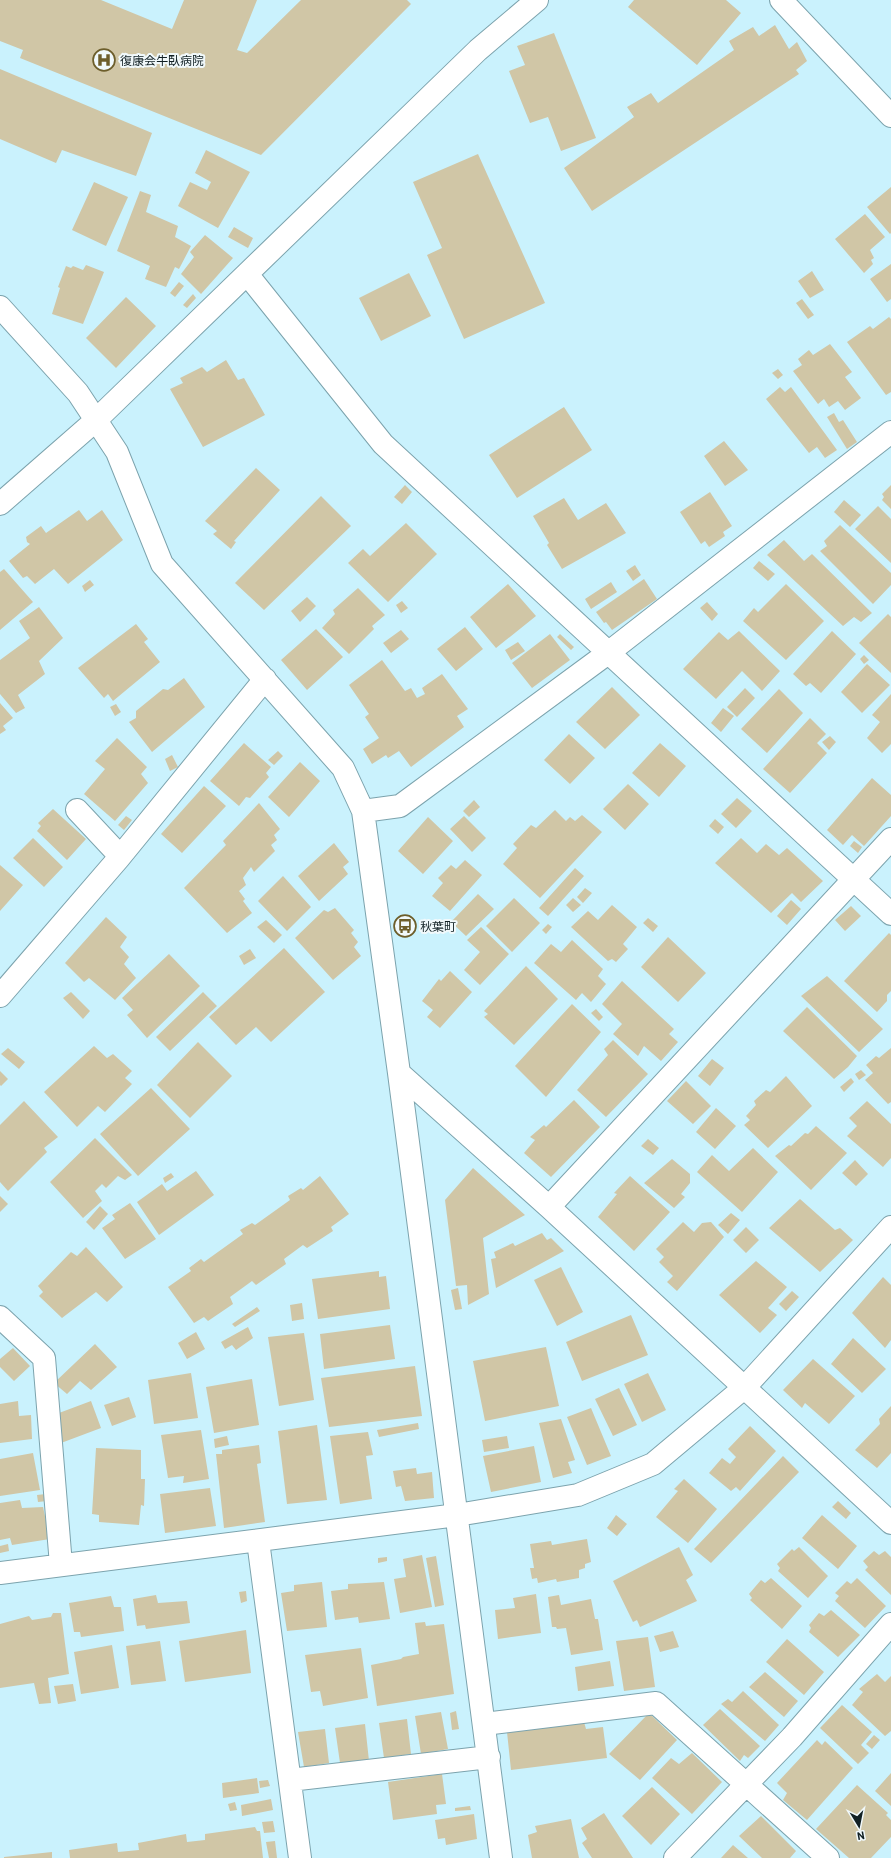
<svg xmlns="http://www.w3.org/2000/svg" width="891" height="1858" font-family="Barlow,'Noto Sans JP',sans-serif">
  <rect width="100%" height="100%" fill="#caf2fd"/>
  <!-- building -->
  <path fill="#d0c6a6" d="M0 0H101L172 29 184 0H257L237 50 247 53 301 0H407L411 4 261 155 20 58 23 50 0 41Z
    M634 0H726L741 13 697 65 628 7Z
    M775 25 789 49 797 42 807 61 796 70 799 74 592 211 564 168 634 117 627 107 651 93 658 103 734 50 729 41 753 27 759 36Z
    M554 33 596 138 561 151 548 117 530 123 509 71 525 65 517 46Z
    M0 69 152 133 136 176 62 150 56 163 0 139Z
    M206 150 250 172 218 228 178 206 190 182 207 190 211 182 195 173Z
    M478 154 545 303 464 339 427 255 442 248 413 182Z
    M94 182 128 197 106 246 72 230Z
    M891 187V233L890 234 867 207Z
    M140 191 151 195 146 212 178 226 175 237 191 246 179 269 175 267 166 287 145 279 150 266 117 251Z
    M865 214 885 237 870 250 874 258 871 260 873 264 864 273 835 239Z
    M234 227 253 238 248 248 228 237Z
    M205 235 233 258 201 294 181 274 194 257 190 252Z
    M891 264V299L887 302 870 279Z
    M86 265 104 272 83 324 52 314 60 288 58 287 66 266 71 268 73 266 83 270Z
    M812 271 824 290 810 298 798 281Z
    M409 273 431 316 381 341 359 298Z
    M179 282 184 286 175 297 170 293Z
    M193 294 196 298 187 308 183 305Z
    M126 297 156 326 116 368 86 338Z
    M802 299 814 315 808 319 796 303Z
    M889 317 891 319V392L886 395 847 342 870 326 873 329Z
    M830 344 852 372 845 377 861 398 845 410 838 401 829 407 824 399 818 404 793 371 802 365 798 359 809 350 813 355Z
    M226 360 238 380 244 378 265 415 203 447 170 389 183 383 180 378 202 367 207 372Z
    M778 369 783 375 778 379 772 373Z
    M780 387 785 392 791 387 837 450 825 458 817 447 809 453 766 399Z
    M564 407 592 450 517 498 489 455Z
    M834 413 839 422 843 420 857 442 847 449 827 417Z
    M724 441 748 470 725 486 704 456Z
    M256 468 280 490 234 541 236 542 231 549 213 534 217 531 205 521Z
    M405 485 412 492 402 504 394 497Z
    M891 485V509L882 500 884 497 882 494Z
    M710 492 732 526 723 532 725 536 709 547 705 541 701 544 680 512Z
    M321 496 351 526 264 610 235 583Z
    M564 498 578 520 606 503 626 533 562 569 547 545 549 543 533 516Z
    M844 500 861 515 850 527 834 512Z
    M878 506 891 519V563L855 529Z
    M79 510 87 521 102 510 123 540 68 584 54 569 35 584 27 576 23 578 9 561 30 544 27 542 26 537 41 526 46 533Z
    M406 523 437 554 388 602 348 563 363 549 370 556Z
    M840 525 891 573V585L873 604 820 551 827 546 824 541Z
    M784 540 804 561 812 554 872 613 861 622 854 617 843 626 767 555Z
    M759 561 775 574 768 581 753 568Z
    M635 565 641 575 633 581 626 571Z
    M4 569 33 602 0 630V572Z
    M644 579 657 599 612 630 606 622 604 623 596 612Z
    M90 580 94 585 85 592 82 586Z
    M611 582 617 592 591 609 585 599Z
    M508 584 536 616 496 648 470 617Z
    M786 584 824 621 786 660 743 621 754 608 758 612Z
    M358 588 385 615 372 626 374 629 349 654 322 628 335 614 333 610Z
    M307 597 316 606 300 622 291 611Z
    M402 601 408 608 401 613 396 605Z
    M707 602 718 614 712 621 700 608Z
    M39 607 63 638 39 661 45 674 18 695 25 708 16 713 0 694V660L30 638 19 621Z
    M888 614 891 617V673L859 643Z
    M136 624 148 639 144 642 160 662 113 701 108 694 104 698 78 668Z
    M465 627 483 649 456 671 437 649Z
    M316 629 343 657 307 690 281 660Z
    M401 630 409 639 391 653 383 643Z
    M739 631 780 671 762 691 742 671 716 699 683 669 719 632 728 640Z
    M832 631 856 654 821 693 810 683 806 686 793 674Z
    M550 634 570 660 532 688 512 663Z
    M560 634 574 647 571 650 557 637Z
    M518 642 525 651 511 660 505 650Z
    M864 655 869 660 864 664 860 659Z
    M382 660 405 691 411 688 417 698 425 694 422 688 442 674 468 709 457 716 464 727 411 767 399 751 388 758 386 755 372 764 363 749 379 738 365 717 369 714 349 685Z
    M867 664 890 685 862 713 841 692Z
    M184 678 205 707 152 752 129 722 136 718V711L163 689 168 690Z
    M612 687 640 715 605 749 576 722Z
    M745 688 755 698 737 717 727 707Z
    M779 689 803 713 767 753 741 729Z
    M891 694V744L882 753 867 738 880 722 872 715Z
    M0 703 13 718 3 726 6 730 0 734Z
    M116 704 121 712 115 716 110 707Z
    M723 708 734 716 721 732 711 723Z
    M810 718 826 734 817 743 827 753 790 793 763 769Z
    M569 734 595 758 570 784 544 760Z
    M830 736 836 742 829 750 822 742Z
    M117 738 147 767 141 774 148 783 115 821 84 794 105 769 95 761Z
    M244 743 271 767 266 773 269 777 250 798 246 797 239 806 210 781Z
    M660 743 686 766 659 797 632 773Z
    M278 751 283 756 274 765 268 760Z
    M172 755 178 767 170 771 165 759Z
    M300 762 320 781 289 817 268 797Z
    M872 778 891 795V816L864 846 852 835 843 845 827 830Z
    M628 784 649 804 625 830 603 809Z
    M204 786 226 806 182 853 161 834Z
    M737 798 752 811 736 828 721 814Z
    M474 800 480 807 469 817 463 811Z
    M259 803 280 829 274 835 277 840 271 845 275 851 254 872 251 867 243 878 246 885 239 891 245 899 243 901 252 913 227 933 184 888 226 845 223 841Z
    M53 809 86 839 67 860 37 831 41 826 38 823Z
    M555 810 566 821 570 817 575 821 582 815 602 832 540 898 503 864 517 848 513 844 531 825 536 828Z
    M126 816 132 820 124 830 118 825Z
    M464 816 486 838 472 852 450 829Z
    M428 817 453 841 423 874 398 851Z
    M715 819 724 827 718 834 709 826Z
    M33 838 63 867 44 887 13 858Z
    M741 838 757 853 766 844 779 855 787 848 823 881 801 902 792 893 771 913 715 863Z
    M854 841 862 847 858 853 850 846Z
    M334 843 349 862 343 867 348 874 319 901 298 876Z
    M465 860 482 875 450 911 432 896 443 883 438 878 451 865 456 869Z
    M0 865 23 885 0 911Z
    M575 868 584 876 548 916 539 908Z
    M283 876 311 907 287 931 258 901Z
    M585 888 592 893 583 903 577 897Z
    M478 894 494 909 466 936 451 922Z
    M514 898 540 923 512 952 486 926Z
    M573 898 581 905 573 912 566 905Z
    M791 900 801 909 787 925 777 916Z
    M612 905 637 927 623 944 628 949 616 962 612 959 608 961 571 927 588 911 598 920Z
    M851 906 861 916 845 931 835 920Z
    M335 908 354 930 351 933 358 942 354 947 361 956 333 980 295 938 324 910 328 912Z
    M106 917 127 937 120 947 129 957 124 964 136 978 115 1000 89 978 84 982 65 963Z
    M648 918 658 926 653 932 643 923Z
    M266 920 282 935 274 943 257 927Z
    M548 924 552 927 546 934 542 930Z
    M481 927 509 954 480 985 464 970 480 952 467 940Z
    M889 933 891 935V991L887 995V1001L877 1012 844 981Z
    M668 937 706 973 678 1002 641 967Z
    M572 940 603 969 598 976 606 984 591 1002 582 993 576 1000 534 963 551 944 561 952Z
    M284 948 325 992 271 1042 256 1027 236 1045 209 1017Z
    M250 949 256 958 244 965 239 956Z
    M169 954 200 986 147 1038 127 1015 133 1010 122 998Z
    M526 966 558 999 514 1045 484 1017 488 1014 484 1011Z
    M450 971 472 992 440 1028 427 1017 433 1010 422 1001 439 979 441 981Z
    M827 976 883 1029 859 1052 801 996Z
    M622 981 674 1029 669 1034 678 1042 661 1061 644 1046 638 1056 613 1034 622 1024 602 1004Z
    M71 992 90 1011 83 1019 63 998Z
    M203 992 217 1006 170 1051 156 1037Z
    M572 1004 601 1032 546 1097 515 1066Z
    M807 1007 857 1056 848 1067 834 1079 783 1031Z
    M596 1009 603 1017 599 1021 591 1013Z
    M613 1040 648 1074 606 1117 577 1090 608 1055 604 1049Z
    M198 1042 232 1076 190 1118 157 1085Z
    M94 1046 107 1058 113 1054 132 1071 125 1078 132 1084 105 1112 98 1106 77 1127 44 1092Z
    M8 1048 25 1062 19 1069 1 1054Z
    M891 1048V1102L888 1104 865 1080 873 1073 866 1065 876 1056 879 1058Z
    M712 1059 724 1068 710 1086 698 1076Z
    M861 1070 866 1075 859 1080 855 1074Z
    M0 1071 8 1079 1 1086 0 1085Z
    M786 1076 812 1106 768 1148 744 1125 750 1120 746 1116 756 1105 754 1101 766 1090 770 1092Z
    M851 1078 854 1082 844 1092 840 1087Z
    M686 1081 711 1106 693 1124 667 1101Z
    M151 1088 190 1129 138 1176 100 1134Z
    M574 1100 600 1127 551 1177 524 1153 535 1140 530 1137 544 1125 546 1127Z
    M24 1101 58 1137 44 1148 47 1152 8 1191 0 1182V1125Z
    M867 1101 891 1124V1158L883 1167 847 1136 857 1126 849 1118Z
    M716 1108 736 1126 715 1149 696 1132Z
    M816 1126 847 1153 811 1190 775 1156 789 1145 791 1146 805 1133 808 1134Z
    M95 1138 132 1175 125 1180 118 1176 106 1188 102 1184 95 1191 102 1201 83 1218 50 1182Z
    M648 1139 659 1148 653 1155 641 1146Z
    M753 1148 778 1172 742 1212 697 1172 712 1155 729 1171Z
    M672 1159 690 1174V1183L681 1194 685 1197 674 1208 644 1183Z
    M855 1160 868 1174 856 1186 842 1173Z
    M473 1168 525 1215 483 1238 489 1294 468 1305 467 1285 456 1286 445 1200Z
    M196 1171 214 1195 159 1235 137 1202 162 1184 167 1191Z
    M171 1173 174 1177 165 1183 163 1178Z
    M320 1176 349 1214 331 1227 333 1231 307 1248 303 1245 284 1259 286 1264 256 1285 252 1281 230 1297 233 1304 208 1321 204 1317 194 1323 168 1287 191 1271 189 1268 201 1259 204 1262 243 1234 240 1230 252 1223 255 1225 290 1200 288 1196 301 1188 303 1190Z
    M630 1176 670 1212 634 1251 598 1217 617 1194 614 1193Z
    M0 1196 8 1204 0 1212Z
    M800 1199 835 1230 840 1228 853 1240 820 1272 769 1228Z
    M130 1203 156 1239 125 1259 102 1228 115 1219 112 1215Z
    M100 1206 108 1214 94 1230 86 1222Z
    M731 1213 740 1220 728 1234 718 1225Z
    M683 1222 694 1232 702 1223 711 1222 724 1237 677 1291 667 1282 673 1276 659 1262 664 1257 656 1249Z
    M746 1227 759 1240 746 1253 733 1240Z
    M542 1233 547 1240 551 1238 564 1251 496 1288 491 1259 496 1258 494 1252 513 1243 515 1246Z
    M86 1247 123 1287 107 1302 96 1292 62 1318 39 1296 43 1292 38 1286 71 1252 77 1256Z
    M756 1261 787 1287 768 1308 777 1315 760 1333 719 1295Z
    M561 1267 583 1312 557 1326 534 1280Z
    M379 1271V1277L386 1276 390 1309 318 1319 312 1279Z
    M883 1277 891 1285V1340L885 1348 852 1313Z
    M458 1288 462 1309 455 1310 451 1290Z
    M792 1291 799 1297 786 1311 779 1304Z
    M302 1303 304 1319 292 1321 290 1305Z
    M257 1307 260 1311 235 1327 232 1324Z
    M631 1315 648 1355 582 1381 566 1342Z
    M390 1325 395 1359 324 1369 320 1334Z
    M248 1327 253 1338 236 1350 232 1345 225 1349 221 1342Z
    M196 1332 205 1349 187 1359 178 1343Z
    M304 1333 314 1400 279 1406 268 1337Z
    M853 1338 886 1369 862 1393 831 1364Z
    M95 1344 117 1367 91 1390 80 1381 67 1394 54 1383Z
    M546 1347 559 1406 485 1421 473 1361Z
    M13 1348 30 1366 14 1381 0 1367V1359Z
    M813 1359 855 1396 829 1424 805 1403 802 1408 783 1390Z
    M415 1366 422 1416 329 1427 321 1378Z
    M191 1373 198 1418 154 1424 148 1380Z
    M648 1373 666 1410 642 1422 624 1384Z
    M252 1379 259 1425 214 1433 206 1387Z
    M619 1388 637 1425 613 1436 595 1399Z
    M129 1397 136 1417 112 1426 104 1405Z
    M18 1401 19 1416 31 1415 32 1439 0 1443V1404Z
    M91 1401 101 1428 61 1443 51 1416Z
    M891 1406V1453L877 1468 855 1450 880 1424 879 1419Z
    M591 1408 611 1456 587 1465 567 1417Z
    M561 1419 575 1460 568 1462 572 1473 553 1478 539 1423Z
    M418 1423 419 1429 379 1437 377 1430Z
    M317 1425 327 1500 287 1504 278 1431Z
    M750 1426 776 1451 740 1491 736 1487 731 1491 709 1473 722 1458 730 1464 736 1457 728 1449Z
    M201 1430 209 1479 183 1483 184 1476 168 1478 161 1435Z
    M368 1432 373 1455 366 1456 372 1499 340 1504 330 1436Z
    M227 1436 229 1445 215 1448 214 1439Z
    M507 1436 509 1448 484 1452 482 1440Z
    M259 1445 261 1463 257 1464 265 1522 224 1528 216 1454H222V1450Z
    M534 1446 541 1482 491 1492 483 1456Z
    M96 1448 141 1450V1479H145L144 1506 141 1505 139 1525 99 1522V1515L92 1514Z
    M33 1453 40 1490 0 1496V1459Z
    M783 1456 799 1472 711 1563 694 1549Z
    M416 1468 417 1474 432 1472 434 1498 405 1501 401 1486 396 1487 393 1471Z
    M684 1479 717 1509 688 1543 656 1517 678 1491 674 1489Z
    M210 1488 216 1526 165 1533 160 1494Z
    M46 1494 47 1501 38 1502 37 1495Z
    M20 1500 22 1508 43 1507 50 1539 12 1545 10 1538 0 1540V1503Z
    M838 1501 851 1513 846 1519 832 1507Z
    M616 1515 627 1524 617 1536 607 1528Z
    M822 1515 857 1546 838 1569 802 1538Z
    M587 1539 591 1562 585 1564V1568L579 1570V1578L557 1582 556 1579 538 1583 537 1578 532 1579 530 1568H534L530 1544 551 1541 552 1545Z
    M8 1544 9 1551 0 1553V1546Z
    M679 1547 693 1575 686 1580 697 1601 640 1627 637 1620 633 1622 613 1581Z
    M799 1547 828 1576 808 1598 778 1571 780 1568 777 1564 792 1549 794 1551Z
    M874 1551 879 1555 885 1551 891 1557V1595L865 1570 868 1567 863 1561Z
    M422 1555 432 1607 400 1613 394 1579 406 1577 403 1559Z
    M436 1556 444 1605 435 1607 426 1558Z
    M387 1557V1561L378 1563V1558Z
    M771 1578 802 1606 782 1629 750 1600 752 1598 749 1594 761 1580 765 1583Z
    M857 1578 886 1606 865 1628 835 1601 839 1596 835 1593 847 1581 851 1584Z
    M322 1582 327 1627 287 1631 281 1593 294 1591V1585Z
    M384 1582 390 1619 359 1623 358 1617 335 1620 331 1591 348 1589V1584Z
    M246 1591 247 1601 241 1603 239 1592Z
    M536 1594 541 1633 498 1639 495 1610 515 1608 513 1598Z
    M156 1595 158 1603 187 1601 190 1623 146 1629 145 1625 137 1626 133 1599Z
    M559 1595 561 1605 591 1599 595 1619H598L603 1650 571 1655 566 1628 557 1629 556 1627H552L548 1597Z
    M111 1596 114 1607H121L124 1631 81 1637 80 1632H74L69 1603Z
    M831 1610 860 1635 838 1657 809 1632 811 1628 809 1625 819 1613 824 1616Z
    M53 1613H61L69 1674 48 1678 51 1703 39 1704 34 1683 0 1688V1624L29 1616 32 1620 51 1617Z
    M425 1622 426 1626 444 1624 454 1694 377 1706 371 1665 401 1659 403 1657 419 1654 415 1623Z
    M246 1630 251 1673 185 1682 179 1641Z
    M673 1631 679 1647 660 1652 654 1636Z
    M648 1637 655 1687 624 1691 616 1641Z
    M787 1639 824 1672 804 1695 766 1662Z
    M160 1641 166 1681 131 1685 126 1646Z
    M112 1645 119 1688 81 1694 74 1652Z
    M361 1648 368 1698 323 1706 320 1691 311 1692 305 1655Z
    M610 1661 614 1686 578 1691 575 1667Z
    M765 1672 798 1701 784 1717 749 1687Z
    M877 1674 885 1682 891 1676V1731L885 1736 852 1705 863 1692 859 1689Z
    M73 1684 76 1701 58 1704 54 1686Z
    M743 1691 779 1725 765 1741 721 1704 728 1699 732 1702Z
    M842 1705 872 1732 861 1745 869 1753 858 1764 820 1728Z
    M720 1709 760 1746 748 1758 744 1755 740 1761 703 1725Z
    M456 1711 459 1729 452 1730 450 1713Z
    M441 1712 448 1749 421 1754 415 1716Z
    M649 1713 677 1740 640 1780 609 1754Z
    M407 1719 411 1754 384 1758 379 1723Z
    M584 1722 586 1729 603 1727 607 1758 511 1770 507 1732Z
    M365 1724 369 1761 340 1763 335 1728Z
    M325 1729 329 1763 304 1767 298 1732Z
    M874 1735 880 1740 872 1749 866 1744Z
    M817 1740 822 1745 825 1741 853 1768 807 1820 783 1800 787 1793 777 1783Z
    M692 1753 722 1782 692 1814 652 1778 671 1758 679 1764Z
    M891 1773V1806L875 1791Z
    M442 1774 446 1804 436 1805 437 1814 393 1820 388 1782Z
    M257 1778 259 1793 223 1798 222 1783Z
    M268 1780 270 1786 260 1788 259 1781Z
    M857 1785 888 1813 886 1815 891 1820V1837L871 1858H849L816 1829Z
    M652 1787 680 1814 651 1845 622 1816Z
    M271 1799 273 1810 242 1816 241 1805Z
    M235 1802 237 1810 230 1811 228 1804Z
    M470 1806 471 1810 455 1811V1808Z
    M604 1813 633 1858H592L582 1843 587 1839 581 1828Z
    M474 1814 477 1839 446 1845 445 1838 438 1839 435 1820Z
    M761 1816 796 1851 790 1858H762L739 1836Z
    M571 1819 579 1858H532L528 1835 537 1832 535 1826Z
    M273 1821 275 1832 264 1833 262 1822Z
    M255 1827 257 1831H260L263 1858H70L69 1850 117 1843 118 1852 139 1850 138 1843 186 1834 187 1842 205 1840V1834Z
    M275 1841 277 1858H269L266 1842Z
    M733 1845 748 1858H721Z
    M52 1852V1858H4V1857Z"/>
  <g fill="none" stroke-linecap="round" stroke-linejoin="round">
    <!-- minor casing -->
    <g stroke="#7ca3ad" stroke-width="24">
      <path id="minor" d="M781 0 891 116
        M247 274 383 444 891 914
        M0 307 78 393 117 452 162 564 343 768 363 811 399 1073 501 1858
        M0 504 95 421 478 50 537 0
        M77 810 120 856
        M363 811 400 806 608 653 891 432
        M0 996 119 858 265 679
        M399 1073 549 1207 891 1523
        M549 1207 891 839
        M0 1317 44 1358 61 1565
        M258 1541 300 1858
        M0 1573 457 1515 578 1495 653 1464 745 1387 891 1227
        M484 1724 656 1703 828 1858
        M290 1780 489 1757
        M675 1858 792 1737 891 1624"/>
    </g>
    <!-- minor -->
    <use href="#minor" stroke="#fff" stroke-width="22"/>
  </g>
  <!-- icons -->
  <defs>
    <g id="hospital-ring" transform="scale(1.15)"><circle r="9.5" fill="#f1f9fb" stroke="#6d5e2b" stroke-width="1.5"/><path d="M-5-5h3v3.5h4V-5h3V5h-3V1.5h-4V5h-3Z" fill="#6d5e2b"/></g>
    <g id="bus-ring" transform="scale(1.15)"><circle r="9.5" fill="#f1f9fb" stroke="#6d5e2b" stroke-width="1.5"/><path d="M-5-6H5V4H4V6H2V4H-2V6H-4V4H-5ZM-3.5-4V0h7V-4ZM-3.5 1.2v1.5H-2V1.2ZM2 1.2v1.5H3.5V1.2Z" fill="#6d5e2b"/></g>
  </defs>
  <g fill-rule="evenodd">
    <use href="#hospital-ring" x="104" y="60"/>
    <use href="#bus-ring" x="405" y="926"/>
  </g>
  <g text-anchor="middle" dominant-baseline="central" stroke-width="4" stroke-linejoin="round" paint-order="stroke">
    <!-- poi labels -->
    <g font-size="12" fill="#112024" stroke="#f1f9fb" text-anchor="start">
      <text x="120" y="60">復康会牛臥病院</text>
      <text x="420" y="926">秋葉町</text>
    </g>
  </g>
  <!-- north arrow -->
  <g transform="translate(859 1826) rotate(170)" stroke="#f1f9fb" stroke-width="3" paint-order="stroke">
  <path d="M0-3L7 15L0 10L-7 15Z" fill="#112024"/>
  <text y="-6" font-size="11" font-weight="bold" text-anchor="middle" fill="#112024">N</text>
  </g>
</svg>
